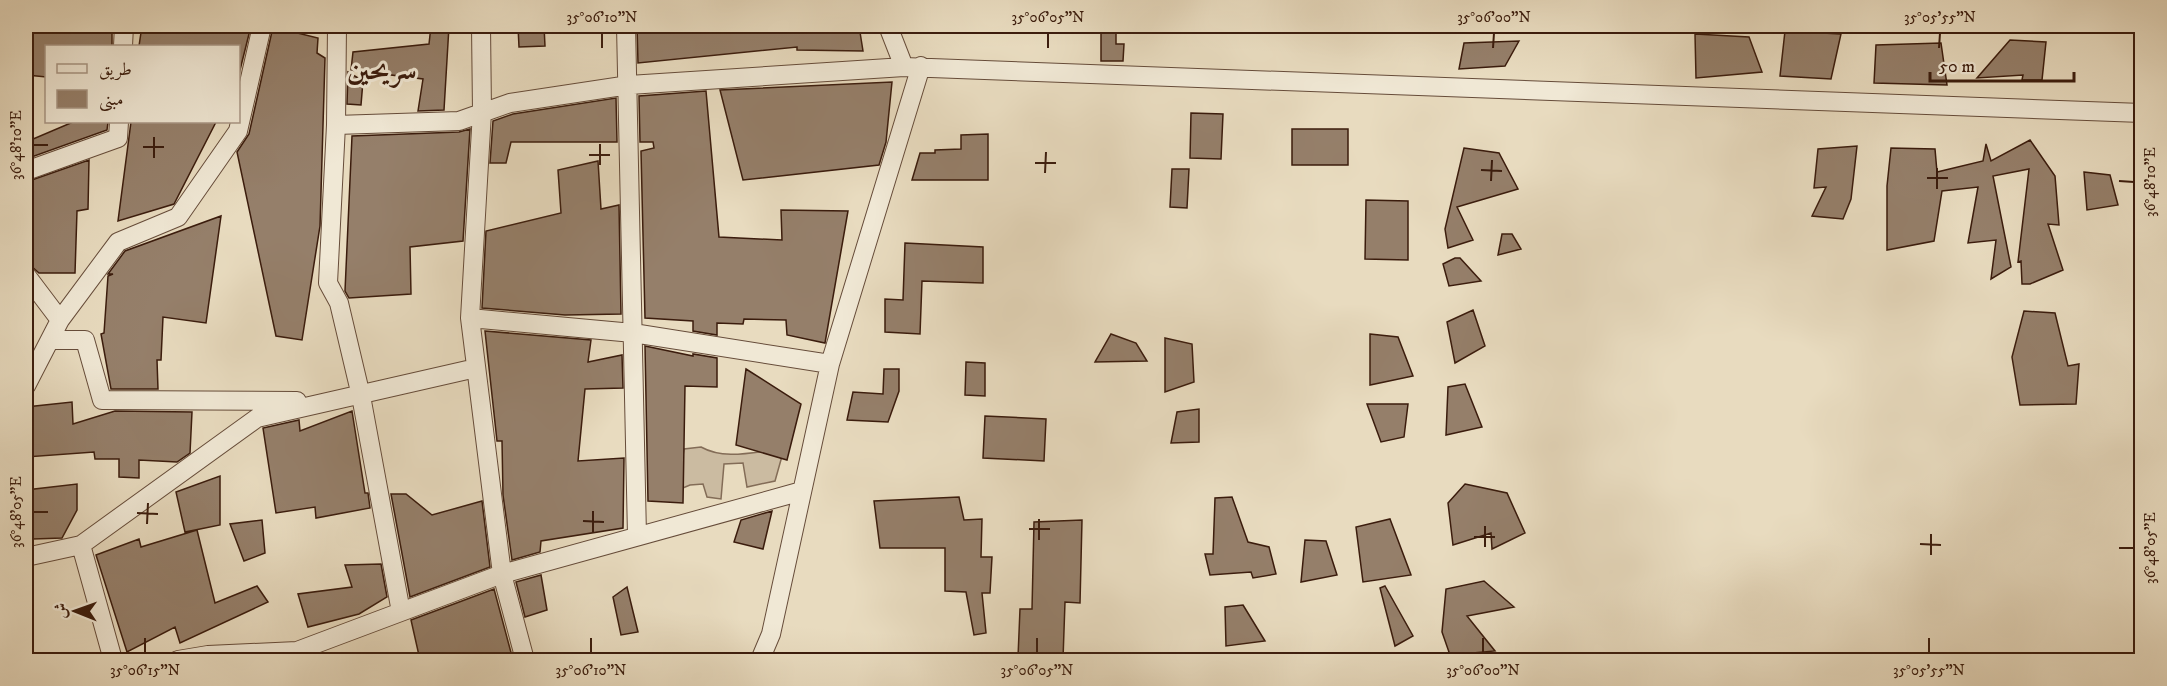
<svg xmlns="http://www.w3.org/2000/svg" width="2167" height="686" font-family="'IM FELL DW Pica',Amiri,serif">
  <rect width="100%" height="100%" fill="#e8dbbf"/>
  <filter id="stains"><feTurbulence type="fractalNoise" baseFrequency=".00333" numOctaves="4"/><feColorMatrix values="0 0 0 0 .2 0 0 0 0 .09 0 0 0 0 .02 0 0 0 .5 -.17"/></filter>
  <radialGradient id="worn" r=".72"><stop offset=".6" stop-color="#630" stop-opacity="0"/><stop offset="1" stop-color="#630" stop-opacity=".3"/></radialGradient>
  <!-- green -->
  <path fill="#cbbba1" stroke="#836c57" stroke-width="1.5" d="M701 447C726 461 756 451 784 449L775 481 747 487 743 463 724 464 721 499 707 497 703 484 690 485 678 490 684 449Z"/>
  <!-- building -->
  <path fill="#957f6a" stroke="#3b1c0d" stroke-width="1.5" d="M32 26H112V46H46V77L27 75Z
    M142 26H251L238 78V46H139Z
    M431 26H449L444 110 418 111 423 79 351 70 353 52 429 44Z
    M518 26H544L545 46 519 47Z
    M637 26H859L863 51 797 50V47L638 63Z
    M1101 26H1116V44H1124L1123 61H1101Z
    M273 27 318 38 317 53 325 58 320 226 302 340 276 336 237 152 249 134Z
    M1785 31 1841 34 1831 79 1780 76Z
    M1695 34 1749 37 1762 72 1696 78Z
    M2010 40 2046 42 2042 80H2022L2023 75 1977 78Z
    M1519 41 1505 66 1459 69 1464 43Z
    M1941 43 1947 85 1874 83 1876 45Z
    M348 72 363 81 361 105 347 104Z
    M892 82 886 142 879 165 743 180 720 90Z
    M706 91 719 237 782 240 781 210 848 211 825 343 787 335 786 320 744 319 743 324 717 323V335L693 331V321L645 318 641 151 654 148 653 142H640L639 96Z
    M616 98 617 142H511L506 163H490L493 121 513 114Z
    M1191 113 1223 114 1221 159 1190 158Z
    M73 122H108L107 130 26 159V142Z
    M131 122H216L174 204 118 221Z
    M470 129 463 241 410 247 411 294 349 298 345 291 352 136 459 132Z
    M1292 129H1348V165H1292Z
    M988 134V180H912L920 153H935V150L961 149V135Z
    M2030 140 2055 176 2059 225 2048 224 2063 270 2030 284H2022L2021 261 2018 262 2029 169 1993 176 2011 267 1991 279 1996 240 1968 243 1978 187 1942 191 1934 241 1887 250V186L1891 148 1935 149 1937 172 1983 161 1986 144 1991 161Z
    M1857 146 1851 199 1843 219 1812 216 1826 187 1814 188 1818 149Z
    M1464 148 1499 153 1518 189 1457 207 1473 240 1448 248 1445 229Z
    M89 160 88 209 77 211 75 273H39L30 265 26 228V182Z
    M598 161 601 209 619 205 621 314 565 315 482 308 486 231 561 213 558 170Z
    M1172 169H1189L1187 208 1170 207Z
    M2084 172 2110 175 2118 205 2087 210Z
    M1366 200 1408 201V260L1365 259Z
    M221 216 206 323 163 317 161 360H157L158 389H111L101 334 104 333 108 276 113 274H108L125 251Z
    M1502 234H1512L1521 249 1498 255Z
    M905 243 983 247V283L922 281 920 334 885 332V299L903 300Z
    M1455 258H1460L1481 281 1449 286 1443 264Z
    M1473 310 1485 346 1455 363 1447 322Z
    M2024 311 2055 313 2068 366 2079 364 2076 404 2020 405 2012 357Z
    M485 331 591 340 588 362 622 355 623 388 585 389 578 461 624 458 623 528 541 541 540 552 512 560 503 495 502 441H497Z
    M1111 334 1136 343 1147 361 1095 362Z
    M1370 334 1398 337 1413 376 1370 385Z
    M1165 338 1192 344 1194 382 1165 392Z
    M645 346 693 356V354L717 358V387L685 386 683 503 648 501Z
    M966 362 985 363V396L965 395Z
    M746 369 801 404 787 460 736 445Z
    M884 369H899V391L888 422 847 420 853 392 883 394Z
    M1465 384 1482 427 1446 435 1448 387Z
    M72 402 73 424 115 411 192 412 190 453 177 462 139 460V478L119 477V459H95L94 452 26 457V407Z
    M1367 404H1408L1404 437 1381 442Z
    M1199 409V442L1171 443 1177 412Z
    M352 411 365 493H368L370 508 316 518 315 507 276 513 263 428 299 420 300 431Z
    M985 416 1046 419 1044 461 983 458Z
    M220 476V525L185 532 176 492Z
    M77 484V510L62 538 33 539 26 490Z
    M1465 484 1507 493 1525 533 1492 549 1491 533 1453 545 1448 503Z
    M391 494H406L432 515 482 501 490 567 410 597Z
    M959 497 964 520 982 519 981 557H992L990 593H982L986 633 974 635 966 592 945 591V548H880L874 501Z
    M1232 497 1248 542 1269 547 1276 574 1253 578 1251 572 1210 575 1205 554H1213L1215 498Z
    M772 511 763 549 734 542 741 520Z
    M1390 519 1411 575 1363 582 1356 527Z
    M262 520 265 553 244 561 230 524Z
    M1082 520 1080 603 1065 602 1063 659 1018 657 1020 609H1032L1034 522Z
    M197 530 215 603 257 586 268 602 180 643 175 627 127 652 96 555 139 539 141 547Z
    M1305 540 1326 541 1337 575 1301 582Z
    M381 564 387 597 359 614 308 627 298 594 352 587 345 565Z
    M541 575 547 610 525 617 516 582Z
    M1484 581 1514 607 1467 616 1495 651 1450 655 1442 632 1446 589Z
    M1385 586 1413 636 1395 646 1380 588Z
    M627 587 638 632 621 635 613 597Z
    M494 589 513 660H447L445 656 420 660 411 620Z
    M1243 605 1265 641 1226 646 1225 607Z"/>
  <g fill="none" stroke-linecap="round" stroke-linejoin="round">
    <!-- minor casing -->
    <g stroke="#664c3a" stroke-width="20">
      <path id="minor" d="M337 26 336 125 328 283 339 303 361 396 401 612
        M481 26 482 112 470 318 502 574 525 660
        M626 26 637 536
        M888 26 904 67 2142 113
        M123 46 124 26
        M336 125 459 121 510 103 629 85 904 67
        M26 171 118 138 119 122
        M26 275 60 320
        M470 318 633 333 830 364
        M50 340H85L102 400 297 401
        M26 386 60 320 118 242 178 217 238 131 262 26
        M81 545 113 660
        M26 557 81 545 257 418 476 368
        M178 660 208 655 297 651 502 574 802 491
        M760 660 771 634 830 364 921 66"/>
    </g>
    <!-- minor -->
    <use href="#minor" stroke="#f0e8d5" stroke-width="18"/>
  </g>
  <!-- ticks -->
  <path fill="none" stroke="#3b1c0d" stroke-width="2" d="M602 48V33M1048 48V33M1493 48 1494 33M1939 48 1940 33M33 145H48M143 147H164M589 155H610M154 158V137M1035 163H1056M600 165V144M1481 170 1502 171M1045 173 1046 152M1927 178H1948M1491 181 1492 160M2119 181 2134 182M1937 189V168M33 512H48M137 513 158 514M583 521 604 522M147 524 148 503M1029 529H1050M593 532V511M1474 537H1495M1039 540V519M1920 544 1941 545M1485 547V526M2119 548H2134M1931 555V534M145 653V638M591 653V638M1037 653V638M1483 653V638M1929 653V638"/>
  <g text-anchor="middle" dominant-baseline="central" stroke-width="6" stroke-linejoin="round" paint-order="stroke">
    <!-- district labels -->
    <g font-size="28" font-weight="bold" fill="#3b1c0d" stroke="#f0e8d5">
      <text x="382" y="70">سريحين</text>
    </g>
  </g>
  <!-- margin -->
  <rect width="2167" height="686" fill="none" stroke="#e8dbbf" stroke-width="66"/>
  <!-- legend -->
  <rect x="45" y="45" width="195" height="78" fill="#f0e8d5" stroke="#a89685" stroke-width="1.5"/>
  <rect x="57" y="64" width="30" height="9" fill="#f0e8d5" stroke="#a89685" stroke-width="1.5"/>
  <text x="99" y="75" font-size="18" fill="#3b1c0d">طريق</text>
  <rect x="57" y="90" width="30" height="18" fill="#957f6a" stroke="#a89685" stroke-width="1.5"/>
  <text x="99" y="105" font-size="18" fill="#3b1c0d">مبنى</text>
  <!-- north arrow -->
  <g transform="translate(75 611) rotate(271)" stroke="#f0e8d5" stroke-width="4.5" paint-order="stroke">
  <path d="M0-4.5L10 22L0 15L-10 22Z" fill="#3b1c0d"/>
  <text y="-9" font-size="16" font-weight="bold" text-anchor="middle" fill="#3b1c0d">ش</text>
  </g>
  <!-- scale -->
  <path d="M1930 72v9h144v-9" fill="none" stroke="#3b1c0d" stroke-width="3"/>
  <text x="1939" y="72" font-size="18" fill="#3b1c0d" stroke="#f0e8d5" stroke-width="4.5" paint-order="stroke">50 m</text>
  <rect x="33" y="33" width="2101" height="620" fill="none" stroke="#3b1c0d" stroke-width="2"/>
  <g font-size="15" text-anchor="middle" fill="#3b1c0d">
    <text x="602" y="22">35°06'10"N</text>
    <text x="1048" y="22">35°06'05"N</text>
    <text x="1494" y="22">35°06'00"N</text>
    <text x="1940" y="22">35°05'55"N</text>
    <text transform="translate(16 145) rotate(-90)" y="5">36°48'10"E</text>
    <text transform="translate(2150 182) rotate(-90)" y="5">36°48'10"E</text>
    <text transform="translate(16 512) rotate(-90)" y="5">36°48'05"E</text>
    <text transform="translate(2150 548) rotate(-90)" y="5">36°48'05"E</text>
    <text x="145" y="675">35°06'15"N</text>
    <text x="591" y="675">35°06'10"N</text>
    <text x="1037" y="675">35°06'05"N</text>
    <text x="1483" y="675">35°06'00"N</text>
    <text x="1929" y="675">35°05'55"N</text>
  </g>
  <rect width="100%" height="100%" filter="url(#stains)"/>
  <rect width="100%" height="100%" fill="url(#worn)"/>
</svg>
